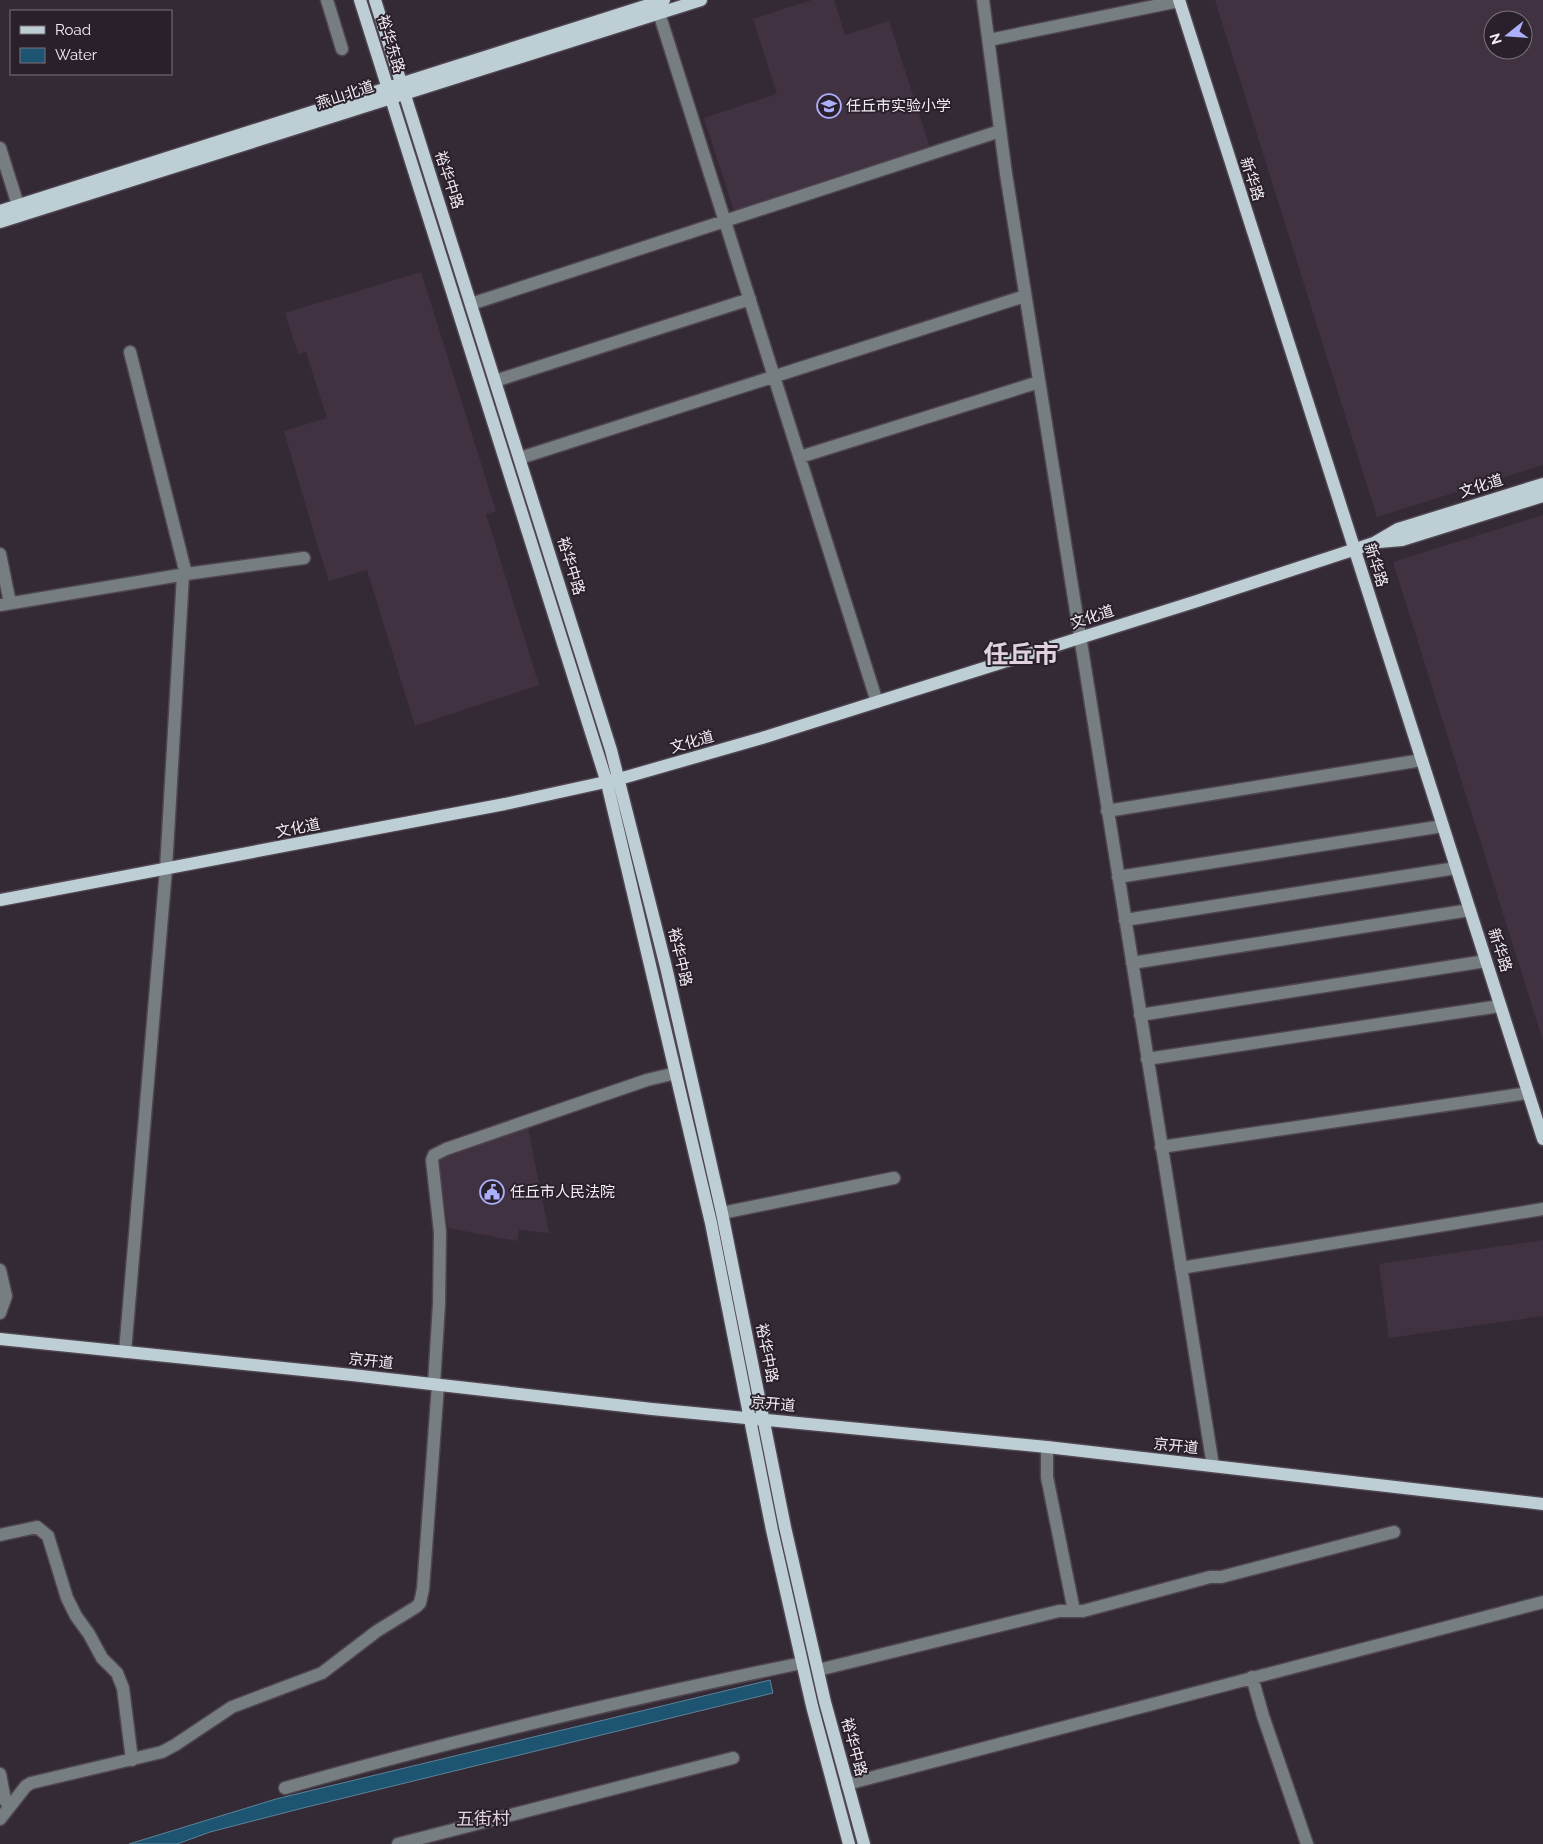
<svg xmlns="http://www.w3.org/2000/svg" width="1543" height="1844" font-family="Raleway,'Noto Sans SC',sans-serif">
  <rect width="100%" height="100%" fill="#342a35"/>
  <!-- built -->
  <path fill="#413242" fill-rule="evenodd" d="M812 0H834L845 35 889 21 930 148 734 211 704 118 777 94 753 19Z
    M1215 0H1543V465L1377 517ZM1493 20H1523V50H1493Z
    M421 272 496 511 486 514 539 685 415 726 367 570 329 581 319 550 284 431 327 418 306 352 298 354 285 313Z
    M1543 515V1041L1393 562Z
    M527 1123 549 1233 519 1230 517 1241 448 1228 437 1156Z
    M1543 1240V1316L1389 1338 1379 1264Z"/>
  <!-- water -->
  <path fill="#1d5471" stroke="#5d8298" d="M770 1680 773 1693 303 1808 210 1832 177 1844H129L276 1799Z"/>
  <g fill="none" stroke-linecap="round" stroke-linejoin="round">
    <!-- minor casing -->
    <g stroke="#4f4550" stroke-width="15">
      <path id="minor" d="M327 0 342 49
        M983 0 1006 174 1213 1466
        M659 13 877 702
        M989 40 1179 1
        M0 148 18 205
        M471 304 1000 131
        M130 352 186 574
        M495 381 750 299
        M800 457 1039 382
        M520 458 1025 296
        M0 554 10 603
        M0 605 186 574 304 558
        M1107 811 1422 760
        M1118 877 1443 826
        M1125 920 1456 868
        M1132 963 1470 910
        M1140 1015 1486 961
        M1147 1059 1500 1006
        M1161 1147 1528 1093
        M722 1213 894 1178
        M1181 1268 1543 1209
        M0 1270 6 1296 0 1313
        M125 1352 166 869 183 575
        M434 1384 439 1304 440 1232 432 1160 434 1155 446 1149 647 1080 676 1073
        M1047 1447V1477L1074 1611
        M0 1535 37 1527 48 1536 67 1598 76 1616 89 1634 102 1658 117 1673 123 1688 132 1760
        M818 1670 1059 1611H1083L1210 1577H1221L1394 1532
        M1252 1677 1263 1716 1307 1844
        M0 1774 5 1800 9 1807
        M847 1784 1543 1602
        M285 1788C456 1739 629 1699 802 1663
        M0 1819 26 1786 31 1783 162 1752 175 1745 232 1707 322 1673 377 1631 416 1607 420 1603 423 1589 438 1385
        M398 1844 733 1758"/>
    </g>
    <!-- major casing -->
    <g stroke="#4f4550" stroke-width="15">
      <path id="major" d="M360 0 607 783 711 1223 772 1530 812 1706 849 1844
        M375 0 611 750 666 967 722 1213 785 1527 825 1702 864 1844
        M1179 0 1543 1139
        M0 211 664 0
        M0 222 701 0
        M1379 542 1402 540 1543 496
        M0 900 505 804 619 779 762 738 1194 602 1374 543 1398 529 1543 484
        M0 1339 352 1375 652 1409 1047 1447 1543 1504"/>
    </g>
    <!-- minor -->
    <use href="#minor" stroke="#767e81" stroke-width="12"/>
    <!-- major -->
    <use href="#major" stroke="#bdcfd5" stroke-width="12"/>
  </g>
  <!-- icons -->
  <defs>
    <g id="school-ring" transform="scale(1.25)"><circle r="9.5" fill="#2a202b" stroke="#acaffb" stroke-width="1.5"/><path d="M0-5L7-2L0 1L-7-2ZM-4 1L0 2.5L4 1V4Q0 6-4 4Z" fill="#acaffb"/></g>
    <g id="civic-ring" transform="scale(1.25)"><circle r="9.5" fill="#2a202b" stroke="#acaffb" stroke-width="1.5"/><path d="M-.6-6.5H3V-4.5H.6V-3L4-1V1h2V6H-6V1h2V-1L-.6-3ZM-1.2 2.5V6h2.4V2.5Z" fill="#acaffb"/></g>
  </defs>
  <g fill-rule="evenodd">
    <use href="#school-ring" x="829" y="106"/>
    <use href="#civic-ring" x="492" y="1192"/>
  </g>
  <g text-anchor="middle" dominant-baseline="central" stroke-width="4" stroke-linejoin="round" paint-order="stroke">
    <!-- street labels -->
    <g font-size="15" fill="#f3edf4" stroke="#2a202b">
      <text transform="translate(391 44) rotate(73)">裕华东路</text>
      <text transform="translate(345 95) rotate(-18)">燕山北道</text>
      <text transform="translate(1252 179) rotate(72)">新华路</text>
      <text transform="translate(449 180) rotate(72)">裕华中路</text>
      <text transform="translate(1481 486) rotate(-18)">文化道</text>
      <text transform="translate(1376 565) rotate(72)">新华路</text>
      <text transform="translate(571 566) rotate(73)">裕华中路</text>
      <text transform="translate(1092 617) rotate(-18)">文化道</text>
      <text transform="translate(692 742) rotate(-16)">文化道</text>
      <text transform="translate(298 828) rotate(-11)">文化道</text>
      <text transform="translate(1500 950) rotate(72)">新华路</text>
      <text transform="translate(680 957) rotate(77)">裕华中路</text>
      <text transform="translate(767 1353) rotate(79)">裕华中路</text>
      <text transform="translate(371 1361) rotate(6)">京开道</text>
      <text transform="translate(773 1404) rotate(5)">京开道</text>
      <text transform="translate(1176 1446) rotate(6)">京开道</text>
      <text transform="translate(854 1747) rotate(75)">裕华中路</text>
    </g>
    <!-- poi labels -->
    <g font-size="15" fill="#f3edf4" stroke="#2a202b" text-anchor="start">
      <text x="846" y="106">任丘市实验小学</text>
      <text x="510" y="1192">任丘市人民法院</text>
    </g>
    <!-- quarter labels -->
    <g font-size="18" fill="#e0d2e1" stroke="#2a202b">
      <text x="483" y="1818">五街村</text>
    </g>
    <!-- town labels -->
    <g font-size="25" font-weight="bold" fill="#e0d2e1" stroke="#2a202b">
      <text x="1021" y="654">任丘市</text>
    </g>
  </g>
  <!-- legend -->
  <rect x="10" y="10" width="162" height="65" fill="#2a202b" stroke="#7a727b"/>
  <rect x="20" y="26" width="25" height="8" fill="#bdcfd5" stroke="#7a727b"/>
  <text x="55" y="35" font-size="15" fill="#f3edf4">Road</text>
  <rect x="20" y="48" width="25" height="15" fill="#1d5471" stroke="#7a727b"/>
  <text x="55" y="60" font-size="15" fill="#f3edf4">Water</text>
  <!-- north arrow -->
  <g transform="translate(1508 35) rotate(253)"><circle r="24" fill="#2a202b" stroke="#7a727b"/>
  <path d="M0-4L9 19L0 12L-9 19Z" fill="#acaffb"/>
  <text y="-8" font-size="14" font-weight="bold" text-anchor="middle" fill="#f3edf4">N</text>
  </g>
</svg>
